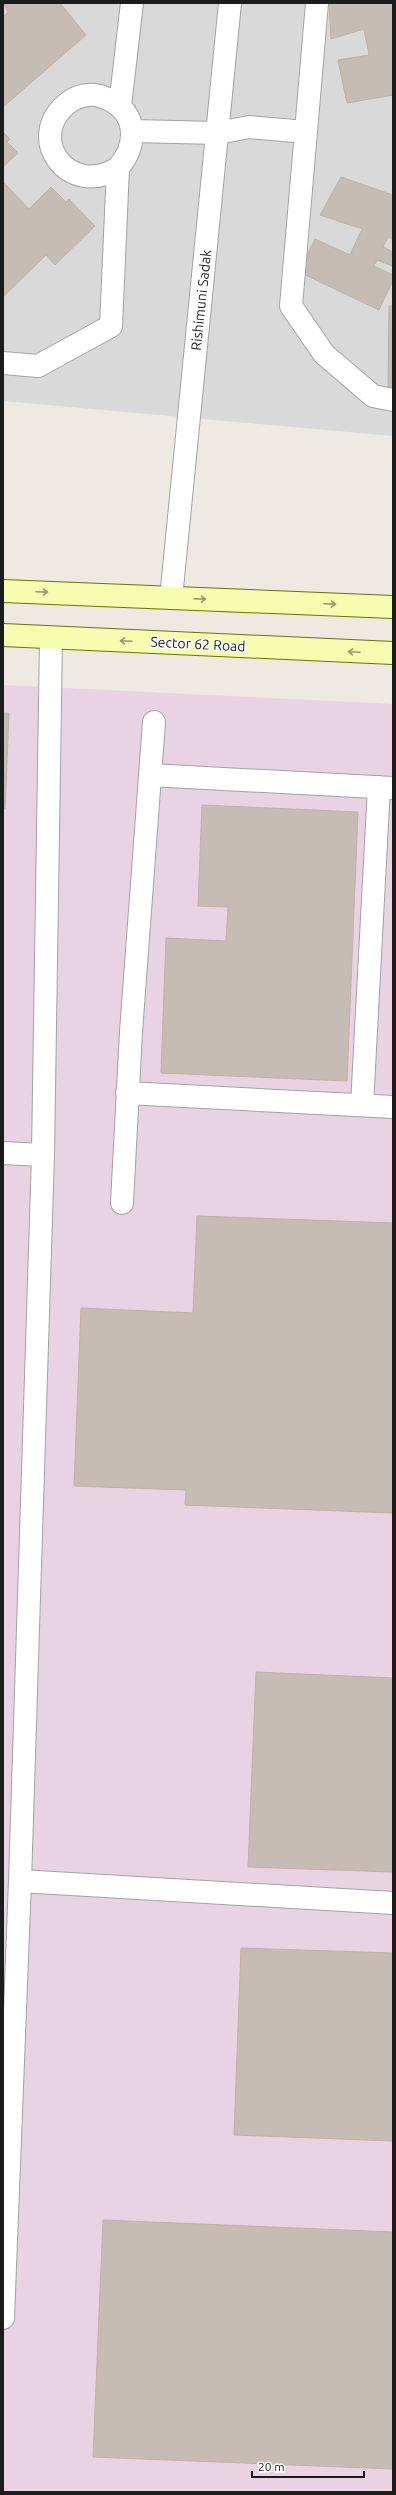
<svg xmlns="http://www.w3.org/2000/svg" width="396" height="2495" font-family="Ubuntu,sans-serif">
  <rect width="100%" height="100%" fill="#eeeae1"/>
  <!-- residential -->
  <path fill="#dad9d9" d="M3 3H393V436L3 401Z"/>
  <!-- industrial -->
  <path fill="#e8d2e3" d="M3 685 393 704V2492H3Z"/>
  <!-- building -->
  <path fill="#c6bcb4" stroke="#c1b1a2" d="M3 3H60L86 35 3 107V17L8 12Z
    M329 3H393V95L347 103 338 60 369 55 364 29 331 39Z
    M3 132 10 139 7 142 18 153 3 167Z
    M341 177 393 195V239L388 237 383 247 393 252V266L377 260 374 266 393 275V280L379 310 299 272 315 239 350 255 362 229 320 215Z
    M3 182 29 209 51 187 66 202 69 199 95 226 55 265 46 255 3 297Z
    M389 306H393V388H388Z
    M3 713H9L5 809 3 808Z
    M202 805 358 812 347 1081 161 1073 166 938 226 941 228 907 198 906Z
    M197 1216 393 1223V1513L185 1505 186 1490 74 1486 81 1308 193 1313Z
    M256 1672 393 1678V1872L248 1867Z
    M241 1948 393 1953V2141L234 2135Z
    M103 2220 393 2232V2469L93 2457Z"/>
  <g fill="none" stroke-linecap="round" stroke-linejoin="round">
    <!-- lane casing -->
    <g stroke="#a3a3a3" stroke-width="24">
      <path id="lane" d="M150 775 393 788
        M127 1093 393 1107
        M362 1105 379 787
        M3 1153 43 1155
        M122 1203 131 1032 154 722
        M20 1881 393 1903
        M3 2318 20 1881 43 1155 51 638"/>
    </g>
    <!-- street casing -->
    <g stroke="#a3a3a3" stroke-width="24">
      <path id="street" d="M317 3 291 306 324 354 373 396 393 400
        M120 106 132 3
        M133 131 218 133 249 127 306 132
        M3 363 38 366 111 326 118 168C141 141 136 107 100 96 90 93 77 96 69 102 23 137 69 199 118 168
        M171 598 230 3"/>
    </g>
    <!-- secondary casing -->
    <g stroke="#657600" stroke-width="24">
      <path id="secondary" d="M3 591 393 607
        M3 635 393 653"/>
    </g>
    <!-- lane -->
    <use href="#lane" stroke="#fff" stroke-width="22"/>
    <!-- street -->
    <use href="#street" stroke="#fff" stroke-width="22"/>
    <!-- secondary -->
    <use href="#secondary" stroke="#f7fdb0" stroke-width="22"/>
  </g>
  <!-- one-way arrows -->
  <defs><path id="oneway-shaft" d="M-6 0H5M1.5-3L5.5 0L1.5 3" fill="none" stroke-width="1.6" stroke-linecap="round" stroke-linejoin="round"/></defs>
  <g stroke="#94986d">
    <use href="#oneway-shaft" transform="translate(42 592) rotate(2)"/>
    <use href="#oneway-shaft" transform="translate(200 599) rotate(2)"/>
    <use href="#oneway-shaft" transform="translate(330 604) rotate(2)"/>
    <use href="#oneway-shaft" transform="translate(126 641) rotate(-177)"/>
    <use href="#oneway-shaft" transform="translate(354 652) rotate(-177)"/>
  </g>
  <g text-anchor="middle" dominant-baseline="central" stroke-width="3" stroke-linejoin="round" paint-order="stroke">
    <!-- street labels -->
    <g font-size="14" fill="#1c1c1c" stroke="#fff">
      <text transform="translate(201 300) rotate(-84)">Rishimuni Sadak</text>
      <text transform="translate(198 644) rotate(3)">Sector 62 Road</text>
    </g>
  </g>
  <!-- border -->
  <rect width="396" height="2495" fill="none" stroke="#1c1c1c" stroke-width="8"/>
  <!-- scale -->
  <path d="M252 2471v6h112v-6" fill="none" stroke="#1c1c1c" stroke-width="2"/>
  <text x="258" y="2471" font-size="12" fill="#1c1c1c" stroke="#ffffff" stroke-width="3" paint-order="stroke">20 m</text>
</svg>
